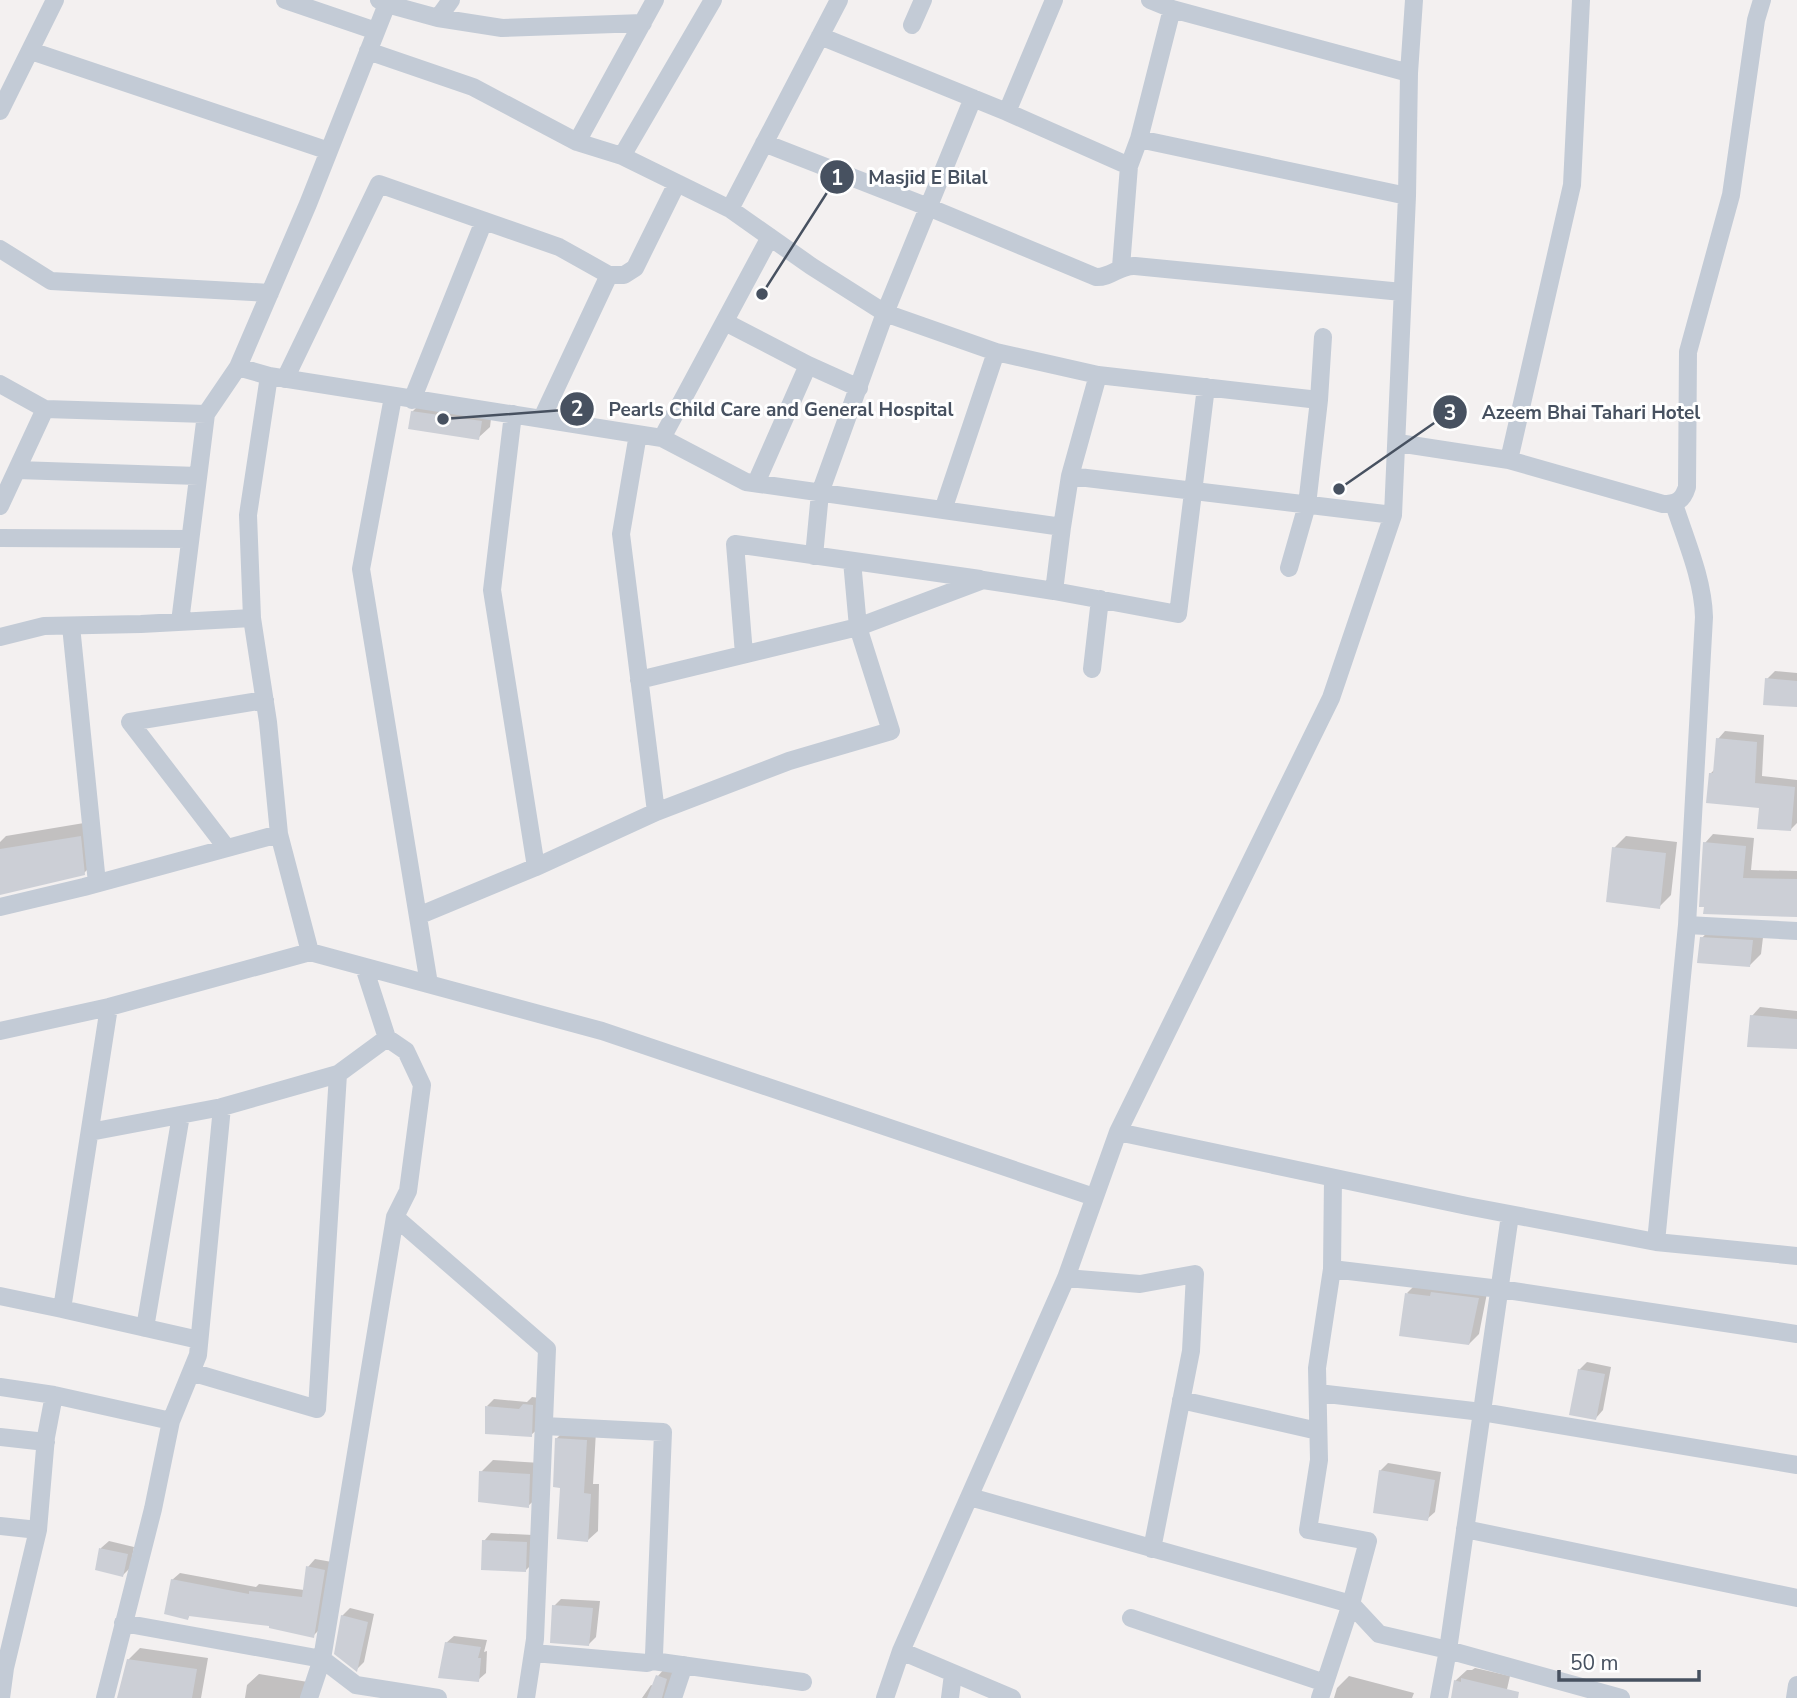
<svg xmlns="http://www.w3.org/2000/svg" width="1797" height="1698" font-family="'Nunito Sans',sans-serif">
  <rect width="100%" height="100%" fill="#f3f0f0"/>
  <!-- shadow -->
  <path fill="#0003" d="M424 400 492 410 490 427 478 438 412 412Z
    M1775 671 1797 673V705L1767 679Z
    M1725 731 1764 735 1762 776 1797 780V823L1791 829 1710 774 1715 769 1718 739Z
    M96 821 100 857 84 873 0 894V842L6 836Z
    M1713 834 1754 838 1751 870 1797 871V915L1705 913V843Z
    M1626 836 1677 842 1671 895 1659 907 1614 848Z
    M1713 926 1764 929 1761 954 1750 965 1702 938Z
    M1760 1007 1797 1011V1048L1752 1016Z
    M1417 1283 1488 1288 1479 1334 1469 1344 1407 1293Z
    M1587 1362 1611 1367 1603 1410 1596 1418 1579 1370Z
    M532 1397 540 1398 539 1428 531 1435 487 1406 494 1399 527 1402Z
    M566 1429 596 1431 593 1484H599L598 1531 588 1540 562 1486 556 1439Z
    M493 1460 541 1463 540 1495 528 1506 481 1472Z
    M1388 1463 1441 1472 1435 1512 1427 1519 1380 1471Z
    M491 1533 533 1535V1563L526 1570 484 1541Z
    M109 1541 134 1547 130 1568 123 1575 97 1569 101 1548Z
    M315 1559 332 1562 321 1628 313 1636 271 1624 190 1615 188 1618 172 1580 180 1573 256 1587 259 1584 304 1590 308 1567Z
    M561 1599 600 1601 596 1637 588 1645 554 1606Z
    M350 1608 374 1614 364 1662 357 1669 342 1616Z
    M454 1636 487 1640 484 1652 487 1651 486 1673 478 1680 446 1643Z
    M140 1648 208 1658 201 1698H119L128 1660Z
    M665 1668 674 1671 669 1698H642L651 1685 654 1686 658 1676Z
    M1475 1668 1510 1676 1505 1698H1452L1455 1681 1467 1670H1472Z
    M259 1674 308 1682 305 1698H245L247 1685Z
    M1349 1676 1414 1693 1412 1698H1334L1337 1688Z"/>
  <!-- building -->
  <path fill="#cccfd6" d="M411 411 482 421 479 440 408 429Z
    M1765 678 1797 681V707L1763 705Z
    M1716 738 1757 742 1755 783 1795 787 1791 831 1757 829 1759 808 1706 803 1709 773H1713Z
    M81 836 85 875 0 895V849Z
    M1703 842 1746 846 1743 878 1797 879V917L1703 914 1704 907H1699Z
    M1612 847 1666 853 1660 909 1606 902Z
    M1700 937 1753 940 1750 967 1697 963Z
    M1750 1015 1797 1019V1049L1747 1047Z
    M1431 1292 1479 1298 1469 1345 1399 1336 1405 1293 1430 1296Z
    M1578 1369 1605 1374 1596 1420 1569 1415Z
    M523 1404 533 1405 532 1437 485 1434V1406L519 1409Z
    M555 1438 587 1440 584 1493 591 1494 588 1542 557 1539 560 1488 553 1487Z
    M1379 1470 1435 1480 1428 1521 1373 1513Z
    M479 1471 530 1474 529 1508 478 1502Z
    M482 1540 527 1542 526 1572 481 1570Z
    M99 1548 128 1554 123 1577 95 1570Z
    M306 1566 325 1570 314 1638 269 1628V1626L189 1616 188 1620 164 1614 171 1579 249 1594V1591L302 1597Z
    M552 1605 593 1608 589 1646 550 1643Z
    M341 1615 368 1622 357 1672 334 1654Z
    M445 1642 481 1647 478 1658H481L479 1682 438 1678Z
    M127 1659 197 1669 192 1698H117Z
    M656 1675 667 1679 662 1698H647Z
    M1461 1678 1519 1692 1518 1698H1451L1454 1680 1461 1682Z"/>
  <g fill="none" stroke-linecap="round" stroke-linejoin="round">
    <!-- street -->
    <path stroke="#c3cbd6" stroke-width="18" d="M285 0 376 31
      M1150 0 1172 9 1409 73
      M387 4 438 18 502 28 643 23
      M438 18 451 0
      M912 25 923 0
      M820 36 1007 112 1129 166
      M31 51 329 151
      M368 51 473 87 577 142 655 0
      M0 111 55 0
      M1007 112 1054 0
      M1139 139 1407 196
      M577 142 622 156 730 209 811 266 885 313 973 98
      M764 143 928 207 1096 277C1110 278 1120 265 1135 266L1402 292
      M622 156 713 0
      M730 209 839 0
      M0 249 51 281 270 293
      M1121 267 1129 166 1139 139 1172 9
      M609 275H624L635 268 677 183
      M725 322 808 365
      M996 352 1098 375 1319 400 1307 505 1289 568
      M238 367 269 376 248 515 252 618 268 722 279 834 310 952
      M269 376 662 438 746 482 1062 527 1070 476 1393 515
      M285 379 379 184 559 247 609 275 542 418
      M0 384 45 409 206 414
      M393 397 361 569 429 984
      M412 400 484 221
      M1319 400 1323 337
      M638 434 621 534 656 812
      M662 438 770 237
      M1398 443 1509 460 1572 185 1581 0
      M1509 460 1663 504C1677 504 1683 500 1687 487L1688 352 1731 195 1756 20 1762 0
      M17 470 198 476
      M1070 476 1098 375
      M756 483 808 365 859 388
      M0 506 45 409
      M0 538 190 539
      M814 556 820 493 885 313 996 352 943 510
      M1054 591 1178 614 1206 387
      M180 622 206 414 238 367 308 204 387 4 379 0
      M71 626 97 883
      M0 637 44 626 141 624 252 618
      M744 654 735 544 980 579
      M1092 669 1100 599
      M639 680 858 627 852 561
      M226 847 130 722 265 700
      M536 867 656 812 789 761 891 731 858 627 983 580 1054 591 1062 527
      M0 907 84 887 279 834
      M418 916 536 867 492 590 513 414
      M1687 925 1797 931
      M109 1007 62 1309 199 1340
      M0 1031 109 1007 310 952 602 1031 1094 1197
      M90 1132 222 1107
      M1118 1132 1467 1206 1656 1242 1797 1256
      M395 1217 547 1349 535 1639 526 1698
      M1656 1242 1687 925 1704 617C1703 579 1686 541 1674 504
      M1332 1269 1500 1289 1797 1334
      M1066 1278 1140 1284 1195 1274 1191 1351 1152 1549
      M0 1296 67 1310
      M145 1328 181 1115
      M191 1372 317 1409 338 1074
      M0 1387 54 1395
      M1318 1393 1482 1412 1797 1465
      M1181 1400 1318 1431
      M0 1437 46 1442
      M970 1497 1351 1604 1379 1634 1448 1650 1621 1698
      M0 1526 38 1530 46 1437 54 1395 171 1421
      M1465 1529 1797 1598
      M1131 1618 1325 1683
      M123 1623 322 1659 356 1685 438 1698
      M901 1651 1012 1698
      M534 1653 647 1663 653 1661 654 1655 663 1432 544 1426
      M653 1661 803 1682
      M1 1698 5 1668 38 1530
      M105 1698 153 1509 171 1421 198 1355 222 1107 338 1074 387 1038 364 967
      M309 1698 322 1659 395 1217 408 1191 422 1085 406 1051 387 1038
      M673 1698 684 1665
      M885 1698 901 1651 1066 1278 1118 1132 1331 698 1393 515 1407 196 1409 73 1414 0
      M950 1698 953 1674
      M1320 1698 1351 1604 1368 1541 1308 1530 1319 1460 1317 1368 1332 1269 1333 1178
      M1439 1698 1448 1650 1510 1215
      M1795 1698 1797 1685"/>
  </g>
  <!-- callouts -->
  <path fill="none" stroke="#475160" stroke-width="2.5" d="M762 294L837 177M443 419L577 409M1339 489L1450 412"/>
  <g fill="#475160" stroke="#fff" stroke-width="2.5">
    <circle cx="762" cy="294" r="7"/>
    <circle cx="443" cy="419" r="7"/>
    <circle cx="1339" cy="489" r="7"/>
    <circle cx="837" cy="177" r="18"/>
    <circle cx="577" cy="409" r="18"/>
    <circle cx="1450" cy="412" r="18"/>
  </g>
  <g font-size="21" text-anchor="middle" font-weight="bold" fill="#fff">
    <text x="837" y="185">1</text>
    <text x="577" y="416">2</text>
    <text x="1450" y="420">3</text>
  </g>
  <g font-size="19" text-anchor="middle" font-weight="bold" fill="#475160" stroke="#fff" stroke-width="6" stroke-linejoin="round" paint-order="stroke">
    <text x="928" y="184">Masjid E Bilal</text>
    <text x="781" y="416">Pearls Child Care and General Hospital</text>
    <text x="1591" y="419">Azeem Bhai Tahari Hotel</text>
  </g>
  <!-- scale -->
  <path d="M1559 1670v10h140v-10" fill="none" stroke="#475160" stroke-width="3.5"/>
  <text x="1570" y="1670" font-size="21" fill="#475160" stroke="#ffffff" stroke-width="5" paint-order="stroke">50 m</text>
</svg>
